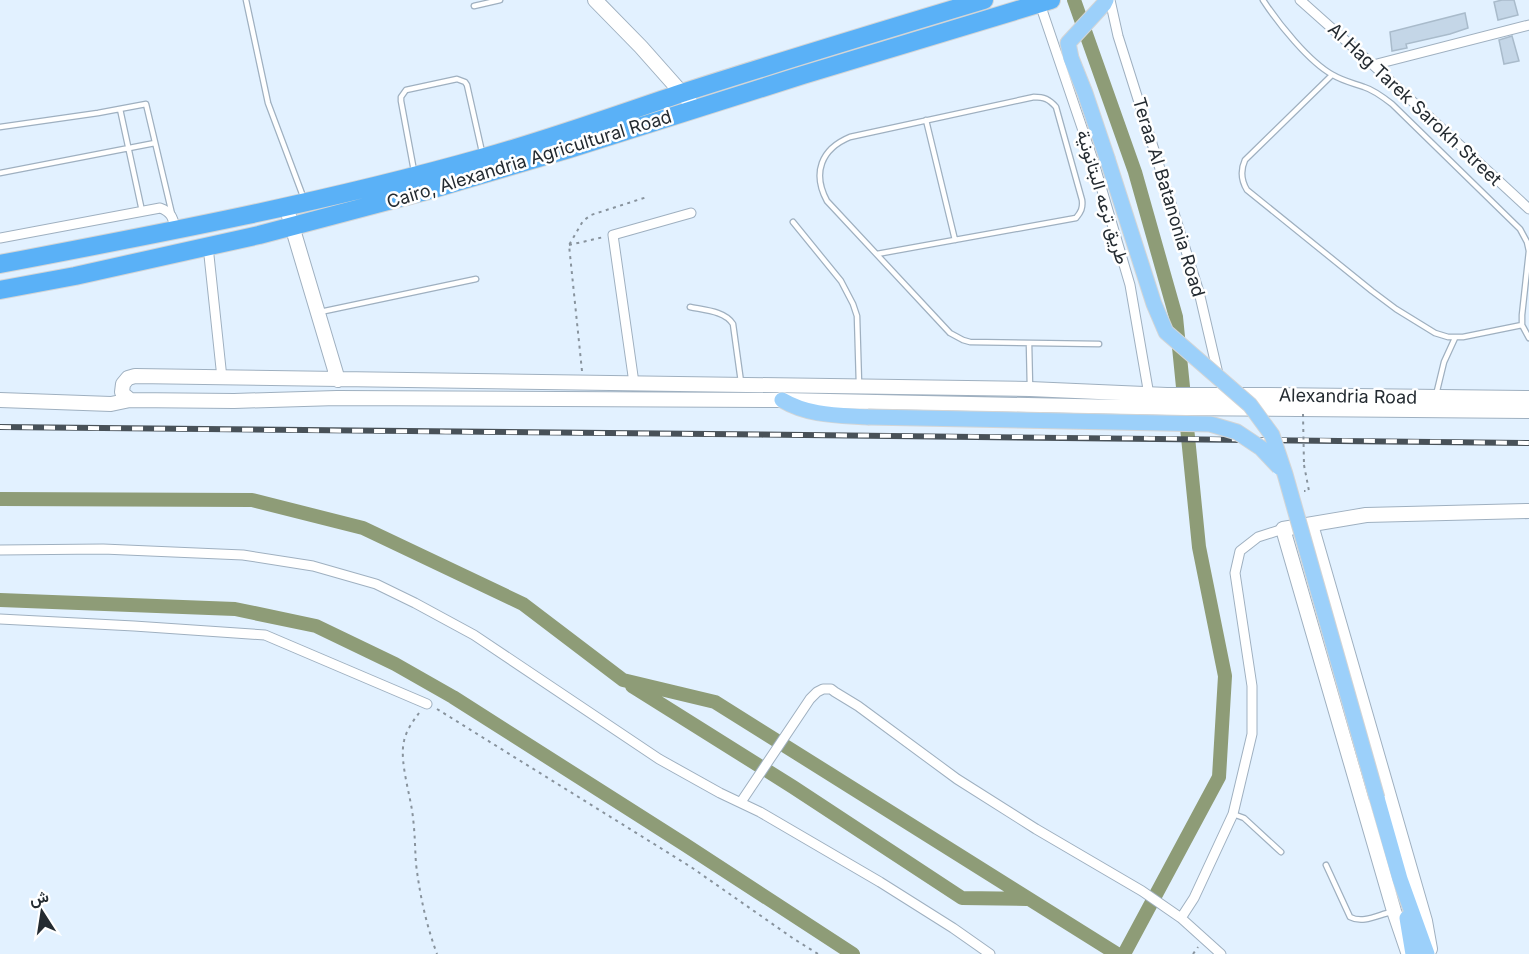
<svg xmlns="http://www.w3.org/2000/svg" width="1529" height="954" font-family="Inter,Vazirmatn,sans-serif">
  <rect width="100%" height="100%" fill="#e2f1ff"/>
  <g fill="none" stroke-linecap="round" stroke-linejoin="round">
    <!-- canal -->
    <path stroke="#8e9c77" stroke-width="14" d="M1074 0 1135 172 1176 317 1199 547 1225 676 1219 777 1124 954
      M0 499 252 500 363 528 523 604 623 680 715 702 1117 954
      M0 600 235 609 316 626 395 664 453 697 684 844 853 954
      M632 686 793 787 962 898 1027 899"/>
  </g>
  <!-- building -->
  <path fill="#c4d6e7" stroke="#a9bbcb" stroke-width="1.5" d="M1502 0H1514L1518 15 1498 20 1494 2Z
    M1465 13 1468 28 1450 34 1406 44 1407 48 1392 51 1390 32Z
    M1512 36 1519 61 1504 64 1499 40Z"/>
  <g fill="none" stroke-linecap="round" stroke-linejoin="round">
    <!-- lane casing -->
    <g stroke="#9fb0c0" stroke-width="7">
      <path id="lane" d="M246 0 268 103 304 199
        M1263 0C1278 23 1309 62 1333 75 1343 81 1353 83 1364 87 1374 90 1383 97 1392 104L1520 229 1527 242 1529 251 1522 315V325L1529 338
        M474 6 500 0
        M1332 75 1245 160C1240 171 1241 180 1247 190L1372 291 1396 309 1435 333 1448 337H1463L1522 325
        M120 109 142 211
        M926 120 955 240
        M0 127 98 113 146 104 172 214
        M414 171 401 101V97L406 90 457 79 465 82 467 85 482 152
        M0 173 155 143
        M793 222 841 281 853 304 857 316 859 384
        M877 254 1076 218C1081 212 1083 208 1082 200L1056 107C1049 99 1044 97 1034 97L850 137C821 149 812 173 827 201L950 333 963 340 970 342 1099 344
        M690 307C704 310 725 311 733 324L741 382
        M320 312 476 279
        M1029 343 1030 388
        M1436 395 1444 362 1455 338
        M1233 814 1244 818 1281 852
        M1326 865 1350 917C1363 924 1378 915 1391 912"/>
    </g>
    <!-- street casing -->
    <g stroke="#9fb0c0" stroke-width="11">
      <path id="street" d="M1110 0 1118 36 1199 292 1219 378
        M1300 0 1373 65 1529 209
        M1040 4 1094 163 1130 285 1149 395
        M1373 65 1529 25
        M0 238 160 208C172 212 173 219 176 230
        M208 246 222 378
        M634 383 613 235 691 213
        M0 550 103 549 243 555 313 566 376 584 415 603 474 635 659 759 720 793 760 812 880 882 953 928 990 954
        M0 619 134 626 265 635 427 704
        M741 802 810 699 817 692 823 689H831L835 692 858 706 957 779 1036 829 1142 891 1181 918 1221 954
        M1181 918 1194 898 1233 814 1252 734V686L1235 573 1240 551 1258 537 1283 529"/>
    </g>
    <!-- secondary casing -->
    <g stroke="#9fb0c0" stroke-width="16">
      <path id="secondary" d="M595 0 641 47 696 109
        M286 206 338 380
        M1529 398 1266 395H1167L1030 389 135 376 128 378 123 384 122 392 124 395 130 400 234 401 337 398 782 400 1167 408 1529 411
        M0 400 111 404 130 400
        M1311 525 1425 921 1430 949
        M1408 952 1394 911 1283 529 1366 515 1529 511"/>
    </g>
    <!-- primary casing -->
    <g stroke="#d3d5d6" stroke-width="17">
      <path id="primary" d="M1106 0 1104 4 1068 43 1071 58 1085 93 1107 158
        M782 400C809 416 838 415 868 417
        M1377 798 1400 879 1427 954
        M1407 918 1413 954"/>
    </g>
    <!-- highway casing -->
    <g stroke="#d3d5d6" stroke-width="20">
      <path id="highway" d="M0 264C163 233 326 202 485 157 553 138 619 114 685 92 785 60 884 30 984 0
        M0 290 75 276 259 235 433 189 569 149 803 75 1051 0"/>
    </g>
    <!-- path -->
    <path stroke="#88939d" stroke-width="2" stroke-dasharray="3 4.5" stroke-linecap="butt" d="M569 245 604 237
      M582 371 569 245 583 221 591 215 647 197
      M1304 465 1309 491H1304
      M437 709 691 867 794 939 818 954
      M419 713C413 721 406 731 404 741 399 762 411 796 413 818 415 834 415 849 416 864 420 896 426 924 437 954
      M1193 954 1198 947"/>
    <!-- lane -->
    <use href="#lane" stroke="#fff" stroke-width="4.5"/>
    <!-- street -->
    <use href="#street" stroke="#fff" stroke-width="9"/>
    <!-- secondary -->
    <use href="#secondary" stroke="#fff" stroke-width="14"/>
    <!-- primary -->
    <use href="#primary" stroke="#9cd0fa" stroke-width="15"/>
    <!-- highway -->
    <use href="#highway" stroke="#5ab1f7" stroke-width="18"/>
    <!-- rail casing -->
    <g stroke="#485158" stroke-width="6">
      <path id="rail" d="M0 427C510 433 1019 436 1529 443"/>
    </g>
    <!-- rail -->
    <use href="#rail" stroke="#fff" stroke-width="4" stroke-dasharray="11" stroke-linecap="butt"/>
    <!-- primary-bridge casing -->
    <g stroke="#d3d5d6" stroke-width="17" stroke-linecap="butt">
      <path id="primary-bridge" d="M1107 158 1154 304 1166 332 1250 405 1272 435 1285 474 1377 798
        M868 417 1210 424 1237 432 1261 448 1279 467"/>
    </g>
    <!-- path-bridge -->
    <path stroke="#88939d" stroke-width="2" stroke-dasharray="3 4.5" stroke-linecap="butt" d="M1303 414 1304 465"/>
    <!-- primary-bridge -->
    <use href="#primary-bridge" stroke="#9cd0fa" stroke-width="15"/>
  </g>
  <g text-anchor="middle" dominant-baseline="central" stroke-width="5" stroke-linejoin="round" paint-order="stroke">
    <!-- street labels -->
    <g font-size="18" fill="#242b31" stroke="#fff">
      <text transform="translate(1415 104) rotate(43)">Al Hag Tarek Sarokh Street</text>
      <text transform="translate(529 159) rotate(-17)">Cairo, Alexandria Agricultural Road</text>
      <text transform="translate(1103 197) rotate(73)">طريق ترعه البتانونية</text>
      <text transform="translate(1169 197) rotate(73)">Teraa Al Batanonia Road</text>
      <text transform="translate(1348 396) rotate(1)">Alexandria Road</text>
    </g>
  </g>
  <!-- north arrow -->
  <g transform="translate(42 912) rotate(348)" stroke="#ffffff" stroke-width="4.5" paint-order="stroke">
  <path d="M0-4.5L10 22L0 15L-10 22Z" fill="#242b31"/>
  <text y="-9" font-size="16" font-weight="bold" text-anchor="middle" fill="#242b31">ش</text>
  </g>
</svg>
